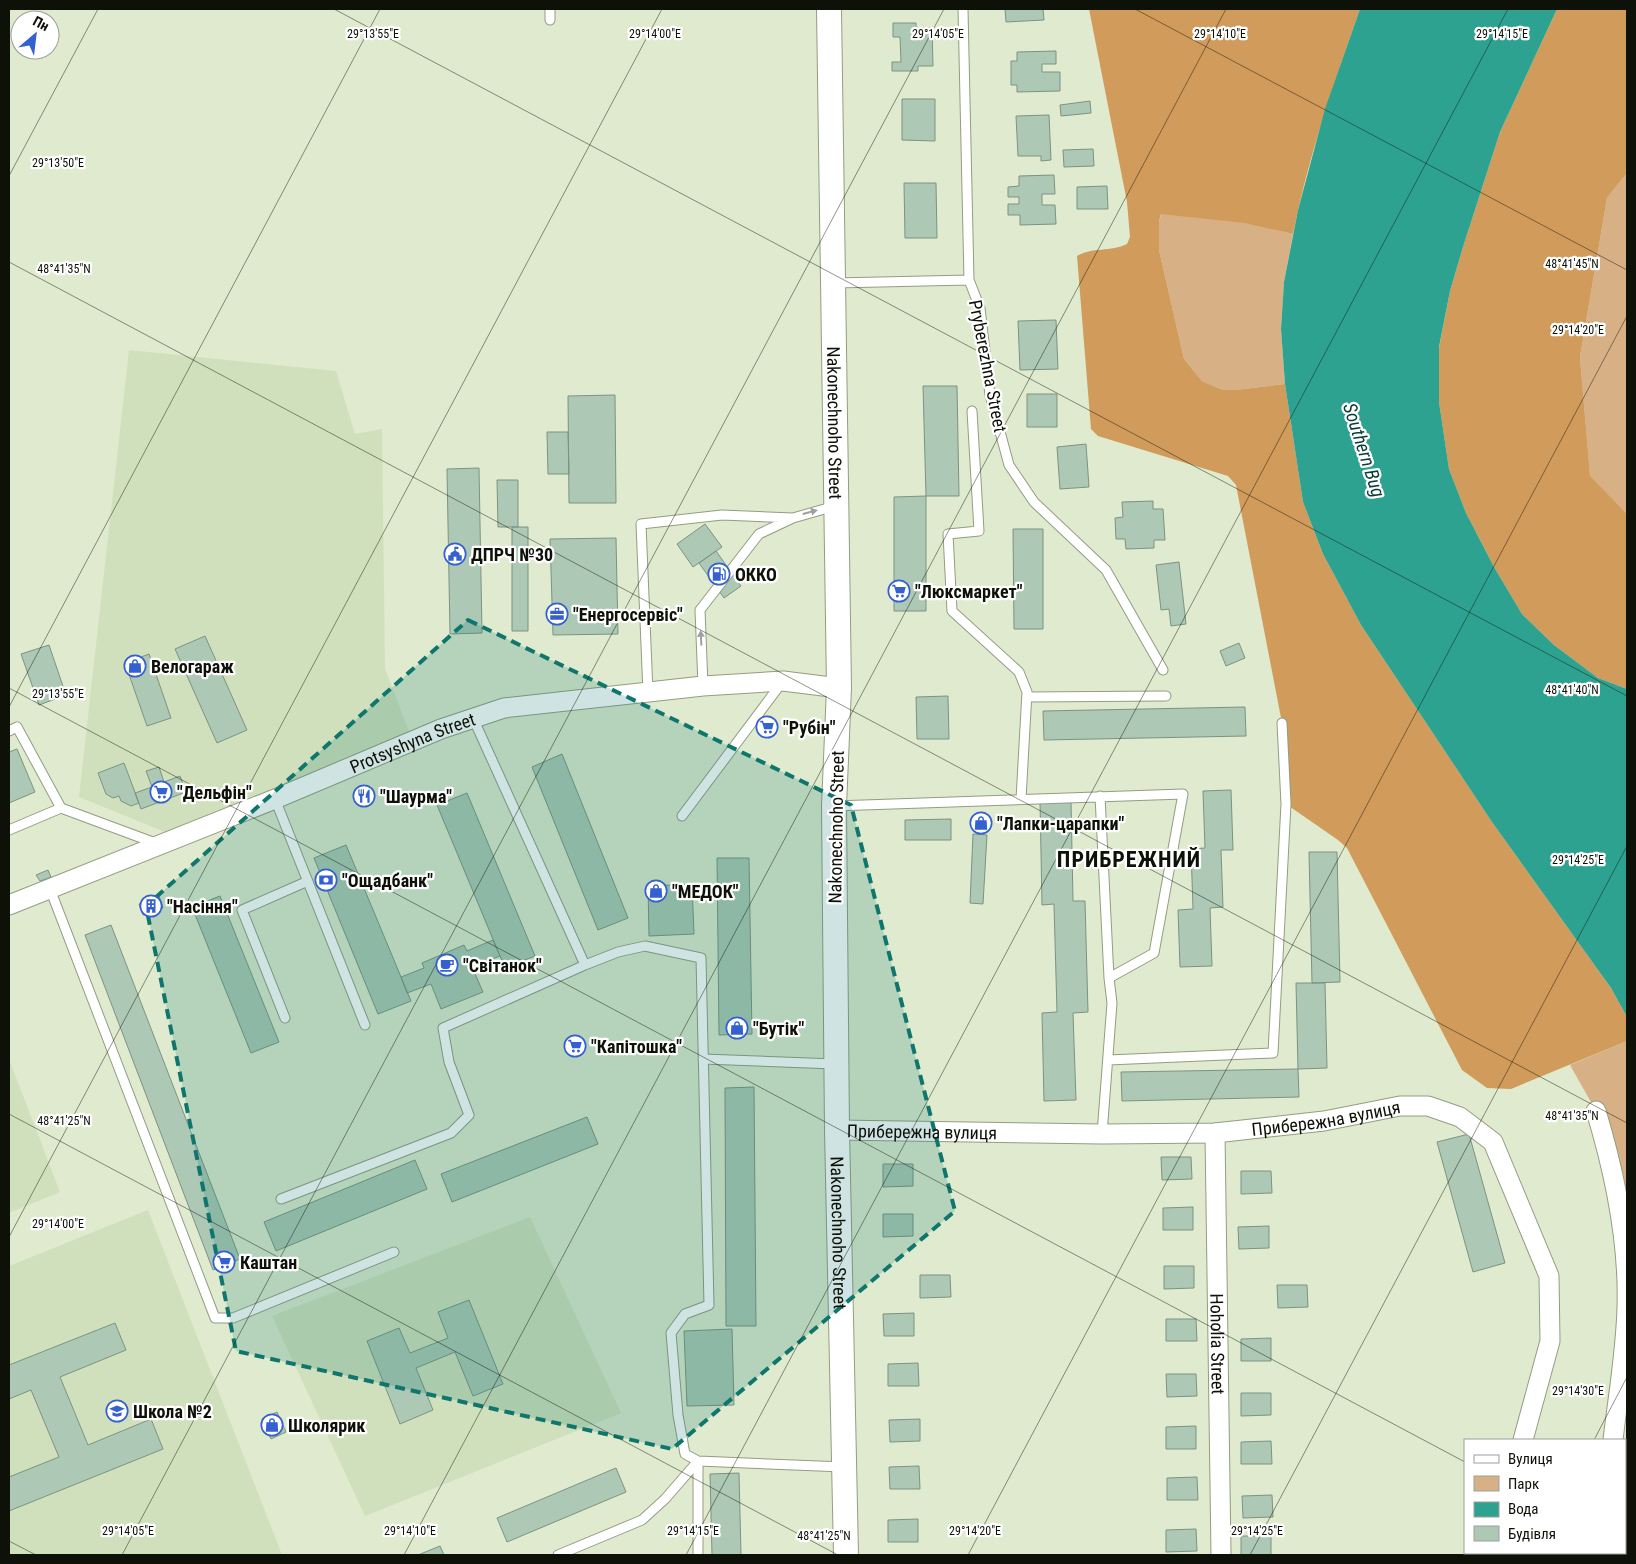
<svg xmlns="http://www.w3.org/2000/svg" width="1636" height="1564" font-family="'Roboto Condensed',sans-serif">
  <rect width="100%" height="100%" fill="#dfeace"/>
  <!-- built -->
  <path fill="#d1e0bc" d="M129 350 336 371 355 434 382 429 385 669 410 734 165 832 79 797Z
    M9 1059 60 1192 9 1213Z
    M148 1210 282 1555H9V1266Z
    M530 1217 621 1413 365 1516 272 1316Z"/>
  <!-- green -->
  <path fill="#d7b085" d="M1627 173V514L1590 477 1580 357 1607 198Z
    M1169 197 1276 230 1293 234 1284 282 1281 329 1285 384 1236 390H1223L1202 381 1184 359 1159 250V221L1164 207Z
    M1627 1041V1209L1596 1111 1570 1065Z"/>
  <!-- forest -->
  <path fill="#d19b5b" d="M1089 9H1360C1334 83 1308 157 1293 234L1245 223 1161 214 1159 221V250L1184 359 1202 381 1223 390H1236L1285 384 1303 502 1323 554 1361 625 1492 822 1611 988 1627 1017V1041L1511 1089 1487 1088 1462 1070 1347 848 1338 840 1286 804 1282 723 1236 485 1228 476 1098 436 1091 429 1077 256C1092 247 1111 252 1127 244L1130 237 1127 202Z
    M1557 9H1627V173L1607 198 1580 357 1590 476 1627 514V689L1598 678 1554 645 1522 614 1494 567 1466 513 1449 469 1439 402V348L1450 291 1463 247 1500 132Z"/>
  <!-- water -->
  <path fill="#2ea291" d="M1360 9H1557L1500 132 1463 247 1450 291 1439 347V402L1449 469 1466 513 1494 567 1522 614 1554 645 1598 678 1627 689V1017L1611 988 1492 822 1361 625 1323 554 1303 502 1285 384 1281 329 1284 282 1298 210 1325 109Z"/>
  <!-- building -->
  <path fill="#adc8b4" stroke="#7b9481" d="M1005 9H1043L1044 20 1006 22Z
    M893 23H916V28H932L933 66H918V71H892V62H901L900 37H893Z
    M1056 51V64H1042V72H1060V91L1017 92V85H1011V61H1017V52Z
    M902 99H935V141L902 140Z
    M1090 101 1091 113 1061 116 1060 105Z
    M1049 115 1051 160 1041 161V156H1018L1016 116Z
    M1093 149 1094 166 1064 167 1063 150Z
    M1054 175 1055 194H1042V205H1055L1056 224 1020 225V215H1008V204H1019V197H1008V187L1019 186V176Z
    M904 183H936L937 238H905Z
    M1107 186 1108 209H1077V187Z
    M1056 320 1058 369 1020 370 1018 321Z
    M923 386H957L959 496H926Z
    M1027 394H1057V427H1027Z
    M615 395 616 503H569L568 396Z
    M547 432H568L569 474H548Z
    M1086 444 1089 487 1060 489 1057 447Z
    M479 468 482 633 450 634 447 469Z
    M497 480H518V527H498Z
    M926 496V611H894V497Z
    M1153 501V509H1163L1165 540H1154V548L1126 549 1125 539H1116L1115 518 1123 517 1122 502Z
    M705 524 722 547 693 567 677 544Z
    M512 527H528V631H512Z
    M1013 529H1043V629H1014Z
    M616 538 618 634 553 635 550 539Z
    M716 551 741 586 724 598 699 563Z
    M1179 562 1186 624 1171 626 1169 609 1161 610 1156 565Z
    M205 636 247 730 217 743 175 649Z
    M1239 643 1245 658 1226 666 1220 651Z
    M49 645 66 695 39 705 21 654Z
    M149 654 171 718 147 726 125 663Z
    M948 696 949 739H917L916 697Z
    M1245 707 1246 736 1044 740 1043 711Z
    M17 749 35 792 9 803V752Z
    M562 754 628 918 598 930 532 767Z
    M124 763 139 803 131 806 121 801 119 796 113 798 106 794 98 773Z
    M159 767 164 782 180 776 186 792 141 809 135 793 152 787 146 771Z
    M1231 790 1233 850H1221L1223 907 1210 908 1212 966 1180 967 1178 910 1193 909 1191 849 1205 848 1203 791Z
    M467 793 535 956 505 968 437 805Z
    M1040 801H1071L1073 901H1085L1088 1012 1073 1013 1076 1100 1044 1101 1042 1013 1057 1012 1054 904 1042 905Z
    M951 819V840H905V820Z
    M973 834 987 835 983 904 970 903Z
    M346 845 411 1001 378 1014 314 858Z
    M1309 852H1337L1340 982 1312 983Z
    M717 858H749L752 1034 719 1035Z
    M48 870 51 877 40 881 36 875Z
    M692 884 694 934 649 936 648 886Z
    M159 896 163 908 143 915 139 904Z
    M220 896 279 1042 251 1053 192 907Z
    M111 925 240 1259 213 1270 85 935Z
    M493 940 500 956 472 967 483 992 441 1009 431 984 407 993 401 977 424 968 422 963 464 945 467 951Z
    M1296 983H1325L1327 1068 1298 1069Z
    M1298 1069 1299 1097 1122 1101 1121 1072Z
    M754 1087 756 1326H726L725 1088Z
    M587 1117 598 1144 452 1202 441 1174Z
    M1469 1134 1505 1263 1473 1272 1437 1142Z
    M1161 1157H1191L1192 1179 1162 1180Z
    M415 1160 427 1189 276 1251 264 1222Z
    M883 1164H913V1186L883 1187Z
    M1241 1171H1271L1272 1193 1241 1194Z
    M1193 1207V1230H1163V1208Z
    M883 1214H913V1236L883 1237Z
    M1269 1226V1248L1239 1249 1238 1227Z
    M1164 1266H1194V1288L1164 1289Z
    M920 1275H950L951 1297 920 1298Z
    M1277 1285H1307L1308 1307 1278 1308Z
    M469 1300 503 1384 473 1396 455 1352 416 1368 433 1410 400 1424 367 1341 399 1328 410 1353 448 1338 438 1312Z
    M914 1313V1336H884L883 1314Z
    M1166 1319H1196L1197 1341H1166Z
    M115 1323 126 1350 60 1377 88 1445 151 1419 163 1449 9 1511V1477L59 1457 31 1390 9 1399V1365Z
    M732 1329 734 1405 687 1406 684 1331Z
    M1271 1338V1361H1241V1339Z
    M918 1363 919 1386H888V1364Z
    M1166 1374H1196L1197 1396 1167 1397Z
    M1241 1393H1271V1415L1241 1416Z
    M277 1412 286 1432 271 1439 262 1419Z
    M920 1419V1441L890 1442 889 1420Z
    M1196 1426V1449H1166V1427Z
    M1271 1441 1272 1464H1241V1442Z
    M919 1466 920 1489H890L889 1467Z
    M616 1468 626 1492 507 1542 497 1518Z
    M739 1473 741 1555H712L710 1474Z
    M1197 1477 1198 1500H1167V1478Z
    M1272 1495 1273 1517 1243 1518 1242 1496Z
    M918 1519V1542H888V1520Z
    M1196 1529 1197 1551 1166 1552V1530Z
    M1241 1536H1271V1555H1241Z
    M440 1546 444 1555H418Z"/>
  <g fill="none" stroke-linecap="round" stroke-linejoin="round">
    <!-- service casing -->
    <g stroke="#939d82" stroke-width="11">
      <path id="service" d="M963 9 969 280 980 308 990 395 1009 465 1034 502 1106 570 1163 670
        M550 20V9
        M835 283 969 280
        M972 411 979 531 948 534 952 611 1019 672 1027 692 1021 799
        M703 686 700 610 759 534 793 518 835 506
        M648 693 641 524 722 515 793 518
        M1027 697 1166 696
        M473 718 585 965
        M9 731 17 727 61 808 158 844
        M1100 796 1109 978
        M275 799 365 1025
        M834 806 1183 794 1154 953 1109 978 1112 1003 1102 1134
        M682 816 783 681
        M9 830 61 808
        M50 889 215 1318H233L394 1252
        M285 1018 242 910 308 881
        M703 1059 835 1064
        M1108 1060 1273 1053 1286 804 1282 723
        M281 1199 451 1133 469 1115 449 1062 443 1028 585 965 618 952 645 946 701 958 709 1305 685 1314 671 1333 678 1415 685 1454 698 1461V1555
        M558 1555 642 1520 665 1499 698 1461 844 1467"/>
    </g>
    <!-- minor casing -->
    <g stroke="#939d82" stroke-width="21">
      <g id="minor">
        <path id="s1" d="M9 905 275 799 441 729 504 708 703 686 783 681 839 688"/>
        <path d="M1596 1111C1615 1174 1629 1240 1627 1307 1626 1351 1618 1396 1613 1440"/>
        <path id="s2" d="M837 1130 1102 1134 1215 1133 1324 1121 1400 1106H1428L1460 1117 1493 1142 1549 1276 1550 1341 1523 1440"/>
        <path id="s3" d="M1215 1133 1221 1555"/>
        <path d="M1522 1553 1523 1555"/>
        <path d="M1600 1555V1553"/>
      </g>
    </g>
    <!-- tertiary casing -->
    <g stroke="#939d82" stroke-width="26">
      <g id="tertiary">
        <path id="s4" d="M829 9 839 688 834 806 837 1130 846 1555"/>
      </g>
    </g>
    <!-- service -->
    <use href="#service" stroke="#fff" stroke-width="9"/>
    <!-- minor -->
    <use href="#minor" stroke="#fff" stroke-width="19"/>
    <!-- tertiary -->
    <use href="#tertiary" stroke="#fff" stroke-width="24"/>
  </g>
  <!-- one-way arrows -->
  <defs><path id="oneway-solid" d="M-6-.8H1V-3.2L6.5 0L1 3.2V.8H-6Z" transform="scale(1.25)"/></defs>
  <g fill="#9ea09c">
    <use href="#oneway-solid" transform="translate(810 512) rotate(-15)"/>
    <use href="#oneway-solid" transform="translate(701 638) rotate(-93)"/>
  </g>
  <!-- marked area -->
  <path fill="#0f766e" fill-opacity="0.2" stroke="#0f766e" stroke-width="4" stroke-dasharray="10 6" stroke-linejoin="round" d="M468 620 851 805 955 1211 672 1449 236 1351 146 906Z"/>
  <!-- ticks -->
  <path fill="none" stroke="#0d1107" stroke-width="1" stroke-opacity="0.45" d="M334 9 1627 696M1135 9 1627 270M9 176 98 9M9 262 1627 1123M9 688 1465 1462M9 707 380 9M9 1114 838 1555M9 1237 662 9M1594 1440 1627 1377M9 1541 36 1555M1625 1547 1627 1549M122 1555 944 9M404 1555 1226 9M686 1555 1508 9M968 1555 1627 316M1250 1555 1627 846M1533 1555 1534 1553"/>
  <!-- icons -->
  <defs>
    <g id="civic-ring" transform="scale(1.125)"><circle r="9.5" fill="#fff" stroke="#3460d0" stroke-width="1.5"/><path d="M-.6-6.5H3V-4.5H.6V-3L4-1V1h2V6H-6V1h2V-1L-.6-3ZM-1.2 2.5V6h2.4V2.5Z" fill="#3460d0"/></g>
    <g id="fuel-ring" transform="scale(1.125)"><circle r="9.5" fill="#fff" stroke="#3460d0" stroke-width="1.5"/><path d="M-5.5-6h7V0h2V4h1.3V-2.5L3-4.5l.8-.8L6-3V5H2.5V1h-1V6h-7ZM-4.2-4.7v3.2H.2V-4.7Z" fill="#3460d0"/></g>
    <g id="supermarket-ring" transform="scale(1.125)"><circle r="9.5" fill="#fff" stroke="#3460d0" stroke-width="1.5"/><path d="M-6-5.5h2.5l.6 2H6L4.5 2H-2.5L-4.4-4H-6ZM-1.5 3.2a1.3 1.3 0 1 0 .1 0ZM3 3.2a1.3 1.3 0 1 0 .1 0Z" fill="#3460d0"/></g>
    <g id="office-ring" transform="scale(1.125)"><circle r="9.5" fill="#fff" stroke="#3460d0" stroke-width="1.5"/><path d="M-6-3h4V-5.5h4V-3h4V5H-6ZM-1-4.5V-3h2v-1.5ZM-6 0V1H6V0Z" fill="#3460d0"/></g>
    <g id="shop-ring" transform="scale(1.125)"><circle r="9.5" fill="#fff" stroke="#3460d0" stroke-width="1.5"/><path d="M-5-2.5h2.3a2.7 3.5 0 0 1 5.4 0H5L5.5 6h-11ZM-1.5-2.5h3a1.5 2.3 0 0 0-3 0Z" fill="#3460d0"/></g>
    <g id="restaurant-ring" transform="scale(1.125)"><circle r="9.5" fill="#fff" stroke="#3460d0" stroke-width="1.5"/><path d="M-5-6h1v4h1v-4h1v4h1v-4h1v5L-1.5 .5V6h-2V.5L-5-1ZM5-6V6H3V1.5H1.5Q1.5-4 5-6Z" fill="#3460d0"/></g>
    <g id="bank-ring" transform="scale(1.125)"><circle r="9.5" fill="#fff" stroke="#3460d0" stroke-width="1.5"/><path d="M-6-4H6V4H-6ZM0-2.3a2.3 2.3 0 1 0 0 4.6a2.3 2.3 0 1 0 0-4.6Z" fill="#3460d0"/></g>
    <g id="building-ring" transform="scale(1.125)"><circle r="9.5" fill="#fff" stroke="#3460d0" stroke-width="1.5"/><path d="M-4-6H4V6H1V3H-1V6H-4ZM-2.5-4.3h1.7v1.8h-1.7ZM.8-4.3h1.7v1.8H.8ZM-2.5-1h1.7V.8h-1.7ZM.8-1h1.7V.8H.8Z" fill="#3460d0"/></g>
    <g id="cafe-ring" transform="scale(1.125)"><circle r="9.5" fill="#fff" stroke="#3460d0" stroke-width="1.5"/><path d="M-5.5-4.5H6V0H3Q3 3.5 0 3.5H-2.5Q-5.5 3.5-5.5 0ZM3-3.2v2h1.7v-2ZM-6 4.5H4V6H-6Z" fill="#3460d0"/></g>
    <g id="school-ring" transform="scale(1.125)"><circle r="9.5" fill="#fff" stroke="#3460d0" stroke-width="1.5"/><path d="M0-5L7-2L0 1L-7-2ZM-4 1L0 2.5L4 1V4Q0 6-4 4Z" fill="#3460d0"/></g>
  </defs>
  <g fill-rule="evenodd">
    <use href="#civic-ring" x="455" y="554"/>
    <use href="#fuel-ring" x="719" y="574"/>
    <use href="#supermarket-ring" x="899" y="591"/>
    <use href="#office-ring" x="557" y="614"/>
    <use href="#shop-ring" x="135" y="666"/>
    <use href="#supermarket-ring" x="767" y="727"/>
    <use href="#supermarket-ring" x="161" y="792"/>
    <use href="#restaurant-ring" x="364" y="796"/>
    <use href="#shop-ring" x="981" y="823"/>
    <use href="#bank-ring" x="326" y="880"/>
    <use href="#shop-ring" x="656" y="891"/>
    <use href="#building-ring" x="151" y="906"/>
    <use href="#cafe-ring" x="447" y="965"/>
    <use href="#shop-ring" x="737" y="1028"/>
    <use href="#supermarket-ring" x="575" y="1046"/>
    <use href="#supermarket-ring" x="224" y="1262"/>
    <use href="#school-ring" x="117" y="1411"/>
    <use href="#shop-ring" x="272" y="1425"/>
  </g>
  <g text-anchor="middle" dominant-baseline="central" stroke-width="4.5" stroke-linejoin="round" paint-order="stroke">
    <!-- street labels -->
    <g font-size="18" fill="#0d1107" stroke="#fff">
      <text transform="translate(988 366) rotate(79)">Pryberezhna Street</text>
      <text stroke="none"><textPath href="#s4" startOffset="414">Nakonechnoho Street</textPath></text>
      <text stroke="none"><textPath href="#s1" startOffset="435">Protsyshyna Street</textPath></text>
      <text transform="translate(836 827) rotate(-89)">Nakonechnoho Street</text>
      <text stroke="none"><textPath href="#s2" startOffset="490">Прибережна вулиця</textPath></text>
      <text stroke="none"><textPath href="#s2" startOffset="85">Прибережна вулиця</textPath></text>
      <text stroke="none"><textPath href="#s4" startOffset="1224">Nakonechnoho Street</textPath></text>
      <text stroke="none"><textPath href="#s3" startOffset="211">Hoholia Street</textPath></text>
    </g>
    <!-- poi labels -->
    <g font-size="18" font-weight="bold" fill="#0d1107" stroke="#fff" text-anchor="start">
      <text x="471" y="554">ДПРЧ №30</text>
      <text x="735" y="574">ОККО</text>
      <text x="915" y="591">"Люксмаркет"</text>
      <text x="573" y="614">"Енергосервіс"</text>
      <text x="151" y="666">Велогараж</text>
      <text x="783" y="727">"Рубін"</text>
      <text x="177" y="792">"Дельфін"</text>
      <text x="380" y="796">"Шаурма"</text>
      <text x="997" y="823">"Лапки-царапки"</text>
      <text x="342" y="880">"Ощадбанк"</text>
      <text x="672" y="891">"МЕДОК"</text>
      <text x="167" y="906">"Насіння"</text>
      <text x="463" y="965">"Світанок"</text>
      <text x="753" y="1028">"Бутік"</text>
      <text x="591" y="1046">"Капітошка"</text>
      <text x="240" y="1262">Каштан</text>
      <text x="133" y="1411">Школа №2</text>
      <text x="288" y="1425">Школярик</text>
    </g>
    <!-- water labels -->
    <g font-size="19" font-style="italic" fill="#093d35" stroke="#fff">
      <text transform="translate(1364 450) rotate(72)">Southern Bug</text>
    </g>
    <!-- district labels -->
    <g font-size="22" font-weight="bold" letter-spacing="1" fill="#0d1107" stroke="#fff">
      <text x="1129" y="859">ПРИБРЕЖНИЙ</text>
    </g>
  </g>
  <g font-size="12" text-anchor="middle" fill="#0d1107" stroke="#fff" stroke-width="4.5" stroke-linejoin="round" paint-order="stroke">
    <text x="373" y="38">29°13'55"E</text>
    <text x="655" y="38">29°14'00"E</text>
    <text x="938" y="38">29°14'05"E</text>
    <text x="1220" y="38">29°14'10"E</text>
    <text x="1502" y="38">29°14'15"E</text>
    <text x="58" y="167">29°13'50"E</text>
    <text x="1572" y="268">48°41'45"N</text>
    <text x="64" y="273">48°41'35"N</text>
    <text x="1578" y="334">29°14'20"E</text>
    <text x="1572" y="694">48°41'40"N</text>
    <text x="58" y="698">29°13'55"E</text>
    <text x="1578" y="864">29°14'25"E</text>
    <text x="1572" y="1120">48°41'35"N</text>
    <text x="64" y="1125">48°41'25"N</text>
    <text x="58" y="1228">29°14'00"E</text>
    <text x="1578" y="1395">29°14'30"E</text>
    <text x="128" y="1535">29°14'05"E</text>
    <text x="410" y="1535">29°14'10"E</text>
    <text x="693" y="1535">29°14'15"E</text>
    <text x="975" y="1535">29°14'20"E</text>
    <text x="1257" y="1535">29°14'25"E</text>
    <text x="824" y="1540">48°41'25"N</text>
  </g>
  <!-- border -->
  <rect width="1636" height="1564" fill="none" stroke="#0d1107" stroke-width="20"/>
  <!-- legend -->
  <rect x="1464" y="1439" width="162" height="115" fill="#ffffff" stroke="#9ea09c"/>
  <rect x="1474" y="1455" width="25" height="8" fill="#ffffff" stroke="#9ea09c"/>
  <text x="1508" y="1464" font-size="15" fill="#0d1107">Вулиця</text>
  <rect x="1474" y="1476" width="25" height="15" fill="#d7b085" stroke="#9ea09c"/>
  <text x="1508" y="1489" font-size="15" fill="#0d1107">Парк</text>
  <rect x="1474" y="1502" width="25" height="15" fill="#2ea291" stroke="#9ea09c"/>
  <text x="1508" y="1514" font-size="15" fill="#0d1107">Вода</text>
  <rect x="1474" y="1526" width="25" height="15" fill="#adc8b4" stroke="#9ea09c"/>
  <text x="1508" y="1539" font-size="15" fill="#0d1107">Будівля</text>
  <!-- north arrow -->
  <g transform="translate(35 35) rotate(28)"><circle r="24" fill="#ffffff" stroke="#9ea09c"/>
  <path d="M0-4L9 19L0 12L-9 19Z" fill="#3460d0"/>
  <text y="-8" font-size="14" font-weight="bold" text-anchor="middle" fill="#0d1107">Пн</text>
  </g>
</svg>
